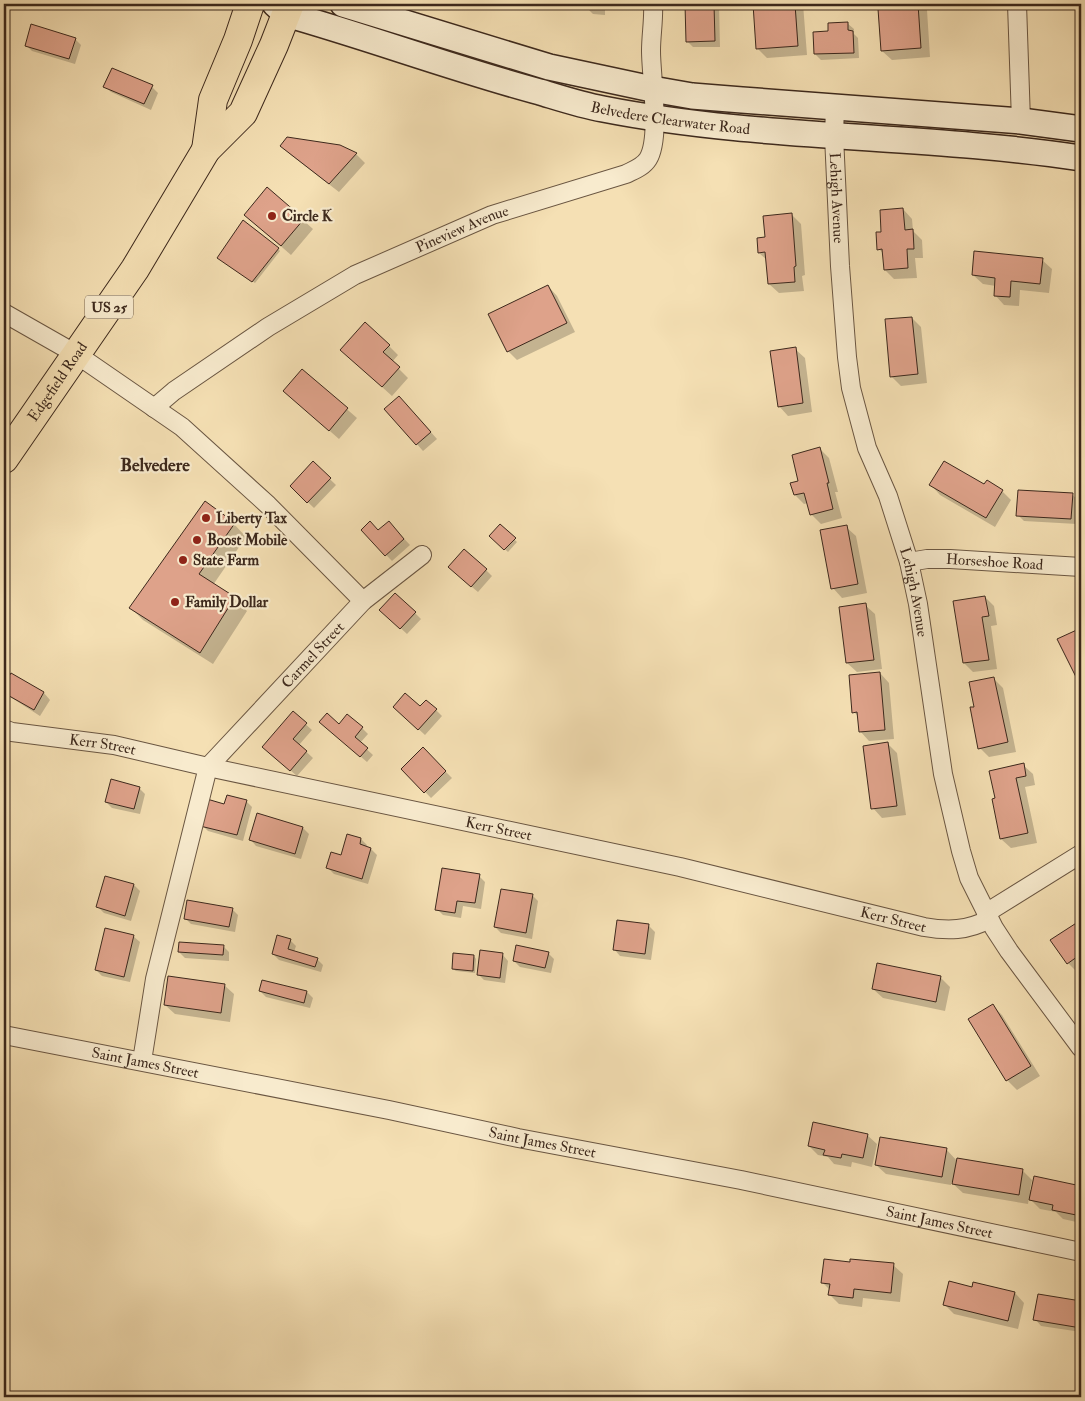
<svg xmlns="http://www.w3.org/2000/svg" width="1085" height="1401" font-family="'IM FELL Double Pica',serif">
  <rect width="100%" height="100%" fill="#f5e0b4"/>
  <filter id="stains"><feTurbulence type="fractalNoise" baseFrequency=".004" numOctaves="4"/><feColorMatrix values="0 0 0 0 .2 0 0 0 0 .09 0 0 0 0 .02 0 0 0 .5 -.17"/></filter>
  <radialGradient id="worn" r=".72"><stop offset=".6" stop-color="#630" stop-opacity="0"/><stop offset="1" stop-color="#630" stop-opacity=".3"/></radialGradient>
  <!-- shadow -->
  <path fill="#0003" d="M12 4H32L30 10Z
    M587 4H605V15L593 14 587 8Z
    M686 4H719L720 47H693L687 41Z
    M754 4H803L807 55 767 58 758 49Z
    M890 4H920L927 10 930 57 892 60 882 51Z
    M847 23 854 29V34L858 38 859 58 821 60 815 54Z
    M75 39 81 45 75 64 32 51 26 45Z
    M105 86 152 87 158 93 151 110 111 92Z
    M4 87 8 91 4 100Z
    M282 145 356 154 365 163 339 192 291 155Z
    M903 209 912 219 913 231 922 240 923 258H915L917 278 894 279 885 270 884 254 879 249 883 233Z
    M791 214 801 224 805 275 802 276 804 291 779 293 769 284 767 260 759 253 767 238Z
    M245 215 303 220 313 229 291 255Z
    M278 249 280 251 255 283 221 260Z
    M1042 260 1052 269 1049 293 1020 290 1019 306 1004 305 995 295 996 286 983 284 973 275Z
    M548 286 557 296 575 332 517 360 508 351Z
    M912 318 921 327 927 383 901 386 891 376Z
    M389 346 398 355 392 362 408 378 392 396 351 359Z
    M795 349 805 358 812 412 788 416 779 406Z
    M302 370 357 418 339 439 284 391Z
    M405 403 437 439 423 451 386 409Z
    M820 449 829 458 838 492H835L842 518 821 524 811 514 808 503 804 504 795 495 800 482Z
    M313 463 336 485 314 508 291 486Z
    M931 485 985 486 1002 491 1011 500 995 527 940 495Z
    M1072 494 1078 501 1077 524 1024 521 1018 515Z
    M234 524 246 537 213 585 234 598 247 611 213 664 143 620 131 608Z
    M500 526 517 542 508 552 490 536Z
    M846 527 856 536 867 593 842 598 833 588Z
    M395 529 410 545 392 561 362 530 378 532Z
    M486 570 492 576 478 592 455 573Z
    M985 597 994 606 997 625 991 626 997 669 973 672 964 663Z
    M865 605 875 614 882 669 857 672 847 663Z
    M381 610 415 613 421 619 407 634Z
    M1081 629V684L1059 640Z
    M880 673 889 683 894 739 869 741 860 731 859 717 854 712Z
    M11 675 44 693 50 700 40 716 4 693V687Z
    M993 678 1003 688 1016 752 989 757 980 748 976 708Z
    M420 708 436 710 442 716 425 735 401 713Z
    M293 713 312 730 299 745 313 758 297 776 270 753Z
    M339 726 362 728 368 734 360 743 373 755 367 762 327 728Z
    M888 744 897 753 906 815 882 818 873 808Z
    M423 749 452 778 431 798 403 769Z
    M1023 765 1033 774 1035 785 1025 787 1037 843 1011 848 1001 839 996 799Z
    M139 788 145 794 140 814 112 808 106 802Z
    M246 801 252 807 243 841 208 831 202 825Z
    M303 828 309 834 301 859 256 846 250 839Z
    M348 835 361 839 367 845 366 847 371 849 377 855 368 884 334 874 328 868 342 856Z
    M479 876 485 882 481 909 463 906 461 918 443 915 437 909Z
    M134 885 140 891 131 921 104 913 98 907Z
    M532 895 538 901 532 939 501 933 495 927Z
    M232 909 238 915 235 932 191 924 185 918Z
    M1081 921V970L1077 972 1068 963 1052 940Z
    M618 922 649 926 655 932 651 960 620 956 614 949Z
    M133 936 140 942 130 982 102 976 96 970Z
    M290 940 296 946 294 952 317 959 323 965 321 972 279 960 273 954Z
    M223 946 229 952V961L185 958 179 952Z
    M548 953 554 959 551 973 520 967 514 961Z
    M502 954 508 961 505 983 484 980 478 974Z
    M474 956 476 959 475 973 456 971 453 969Z
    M940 977 950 987 945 1011 883 998 873 989Z
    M224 985 234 994 230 1022 175 1014 165 1005Z
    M260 991 307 992 313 998 310 1008 266 997Z
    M992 1005 1002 1015 1040 1076 1017 1090 1007 1080Z
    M867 1135 877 1144 872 1167 852 1162 851 1167 834 1164 828 1157 818 1155 809 1146Z
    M946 1149 957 1161 1022 1170 1032 1180 1030 1190H1033L1035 1177 1081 1187V1223L1063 1219 1056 1212 1040 1209 1029 1198 1028 1204 963 1193 951 1182V1185L886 1174 876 1165Z
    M851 1263 893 1265 903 1274 900 1302 863 1298 862 1307 839 1304 830 1295V1290L823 1283Z
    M973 1288 1015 1293 1024 1303 1018 1329 954 1314 944 1304Z
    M1039 1296 1081 1303V1332L1041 1326 1035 1319Z"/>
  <!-- building -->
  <path fill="#dea28a" stroke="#3c281c" d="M586 4H599V9H586Z
    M685 4H714L715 41 686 42Z
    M753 4H795L798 46 756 49Z
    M889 4H918L921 48 881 51 878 9 889 8Z
    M848 22V30L853 31 854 53 814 54 813 32 828 31V23Z
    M31 24 76 38 69 59 25 46Z
    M112 68 153 85 144 104 103 87Z
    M287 137 340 145 357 153 329 184 280 146Z
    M267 187 304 219 281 246 244 215Z
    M903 208 905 230 913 229 914 249H907L908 268 884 270 882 249 877 250 876 232H881L880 210Z
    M792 213 796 266 794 267 795 282 768 284 765 252 758 253 757 238 765 237 763 216Z
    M243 220 279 248 252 282 217 258Z
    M974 251 1043 258 1040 284 1011 281 1010 297 994 296 995 278 972 275Z
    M548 285 567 323 507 352 488 314Z
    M912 317 918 374 890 377 885 319Z
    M365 322 390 345 383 352 400 367 382 387 340 350Z
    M796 347 803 403 778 407 770 351Z
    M302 369 348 408 329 431 283 391Z
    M399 396 431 432 416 445 384 409Z
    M820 447 829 483H827L833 509 810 515 804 493 794 495 790 483 798 481 792 455Z
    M313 461 331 478 307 503 290 486Z
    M944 461 984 484 987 480 1003 490 986 518 929 485Z
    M1018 490 1073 493 1071 519 1016 516Z
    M205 501 235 523 199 574 235 597 200 653 129 608Z
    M370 521 378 530 389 521 404 539 385 556 361 530Z
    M500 524 516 538 504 550 489 536Z
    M847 525 858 584 831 589 820 530Z
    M464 549 487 569 471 587 448 567Z
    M395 593 416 612 400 629 379 610Z
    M985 596 989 616 982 617 989 660 963 663 953 601Z
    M866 603 874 660 846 663 839 607Z
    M1081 628V687L1057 639Z
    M880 672 885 730 859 732 857 712 852 713 849 675Z
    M11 673 44 692 34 710 4 693V684Z
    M994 677 1008 742 978 749 970 707H974L969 682Z
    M405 693 420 706 426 700 437 709 418 730 393 707Z
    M293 711 307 723 293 739 307 751 290 771 262 747Z
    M327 713 339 724 347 714 363 727 355 737 368 748 360 757 319 722Z
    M888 742 897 806 871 809 863 746Z
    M423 747 446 771 424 793 401 769Z
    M1024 763 1026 776 1016 778 1028 833 1000 839 992 799 995 798 989 771Z
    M111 779 140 787 134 809 105 802Z
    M227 795 247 800 237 835 200 826 207 799 224 804Z
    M257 813 303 827 295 854 249 840Z
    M347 834 361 838 360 844 371 848 362 879 326 868 331 852 341 855Z
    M442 868 480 874 475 903 457 901 455 913 435 910Z
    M105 876 134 884 125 916 96 907Z
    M501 889 533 894 526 933 494 927Z
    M187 900 233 908 229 927 184 919Z
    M617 920 649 924 645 954 613 950Z
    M1081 920V954L1067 964 1050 940Z
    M105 928 134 935 124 977 95 970Z
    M277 935 291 939 288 949 318 958 315 967 272 954Z
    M179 942 224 945 223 955 178 952Z
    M516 945 549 952 545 968 513 961Z
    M480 950 503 953 500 978 477 975Z
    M453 953 474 955 473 971 452 969Z
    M877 963 941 976 936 1002 872 989Z
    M168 976 225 984 221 1013 164 1005Z
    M262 980 307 991 304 1003 259 991Z
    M993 1004 1031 1066 1006 1081 968 1019Z
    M813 1122 868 1134 863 1158 842 1154 841 1158 823 1155 825 1150 808 1146Z
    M880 1137 947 1148 942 1177 875 1165Z
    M957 1158 1023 1169 1019 1195 952 1184Z
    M1034 1176 1081 1186V1216L1052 1210 1053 1205 1029 1200Z
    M824 1259 850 1262V1259L894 1263 891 1293 854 1289 853 1298 828 1295 830 1284 821 1283Z
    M949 1281 972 1287 973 1282 1015 1292 1008 1321 943 1305Z
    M1038 1294 1081 1301V1328L1033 1320Z"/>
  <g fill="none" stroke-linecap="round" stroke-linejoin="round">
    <!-- street casing -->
    <g stroke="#6a5642" stroke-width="20">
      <g id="street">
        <path d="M1017 4 1021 121"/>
        <path id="s1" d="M835 107 834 136 840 266 847 357 851 388 867 448 888 496 909 562 918 604 943 774 961 851 969 878 994 928 1009 951 1081 1048"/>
        <path d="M4 313 76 354 182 427 268 505 363 601"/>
        <path id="s2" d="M154 408 174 391 268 327 355 275 492 215 626 174C634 170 643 167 648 159 661 138 651 76 651 51 651 35 654 19 653 4"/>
        <path id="s3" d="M909 562 927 559H950L1081 567"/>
        <path id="s4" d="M4 729 12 732 114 745 208 767 680 867 924 927C947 931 968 931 989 919"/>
        <path d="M986 913 1081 854"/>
        <path id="s5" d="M4 1035 389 1110 518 1138 741 1180 1081 1252"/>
        <path id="s6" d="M142 1061 155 979 208 767 363 601 422 555"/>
      </g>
    </g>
    <!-- secondary casing -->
    <g stroke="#3c281c" stroke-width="28">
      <g id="secondary">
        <path id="s7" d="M275 4 286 14C371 38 454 69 540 92 560 98 581 105 603 109 761 140 922 134 1081 158"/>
        <path d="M343 4 549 67 652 89 692 96 742 100 1021 121 1081 129"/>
      </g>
    </g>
    <!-- primary casing -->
    <g stroke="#3c281c" stroke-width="30">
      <g id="primary">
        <path d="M206 150 213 100 238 40 250 4"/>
        <path id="s8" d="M4 459 135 269 206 150 243 113 274 45 290 4"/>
      </g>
    </g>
    <!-- street -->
    <use href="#street" stroke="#f8ebce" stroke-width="18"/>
    <!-- secondary -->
    <use href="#secondary" stroke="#f8ebce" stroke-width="25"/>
    <!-- primary -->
    <use href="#primary" stroke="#f5e0b4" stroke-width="28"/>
  </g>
  <!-- markers -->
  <g fill="#8f2418" stroke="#f8ebce" stroke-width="2">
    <circle cx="272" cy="216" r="5"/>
    <circle cx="206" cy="518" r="5"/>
    <circle cx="197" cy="540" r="5"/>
    <circle cx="183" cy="560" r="5"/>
    <circle cx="175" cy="602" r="5"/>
  </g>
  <g text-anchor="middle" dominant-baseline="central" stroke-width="4.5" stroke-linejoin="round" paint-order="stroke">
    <!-- shield labels -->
    <rect fill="#f8ebce" stroke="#746251" stroke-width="1" x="85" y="295.5" width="48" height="23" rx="4"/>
    <g font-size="14" font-weight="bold" fill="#3c281c">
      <text x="109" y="307">US 25</text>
    </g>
    <!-- street labels -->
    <g font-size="15" fill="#3c281c" stroke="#f8ebce">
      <text stroke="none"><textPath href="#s7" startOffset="414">Belvedere Clearwater Road</textPath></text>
      <text stroke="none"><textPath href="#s1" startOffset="91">Lehigh Avenue</textPath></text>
      <text stroke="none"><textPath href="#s2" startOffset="358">Pineview Avenue</textPath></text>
      <text stroke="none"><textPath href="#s8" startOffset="94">Edgefield Road</textPath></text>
      <text stroke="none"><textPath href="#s3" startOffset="86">Horseshoe Road</textPath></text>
      <text stroke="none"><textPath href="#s1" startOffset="496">Lehigh Avenue</textPath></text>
      <text stroke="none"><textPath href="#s6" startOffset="455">Carmel Street</textPath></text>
      <text stroke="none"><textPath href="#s4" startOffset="100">Kerr Street</textPath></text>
      <text stroke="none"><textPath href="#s4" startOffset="505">Kerr Street</textPath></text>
      <text stroke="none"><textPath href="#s4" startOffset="910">Kerr Street</textPath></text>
      <text stroke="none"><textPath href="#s5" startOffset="144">Saint James Street</textPath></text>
      <text stroke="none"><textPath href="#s5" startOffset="549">Saint James Street</textPath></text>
      <text stroke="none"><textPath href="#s5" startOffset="954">Saint James Street</textPath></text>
    </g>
    <!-- poi labels -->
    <g font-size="15" font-weight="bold" fill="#3c281c" stroke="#f8ebce" text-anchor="start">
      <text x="282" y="216">Circle K</text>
      <text x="216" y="518">Liberty Tax</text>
      <text x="207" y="540">Boost Mobile</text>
      <text x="193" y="560">State Farm</text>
      <text x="185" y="602">Family Dollar</text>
    </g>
    <!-- quarter labels -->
    <g font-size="18" font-weight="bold" fill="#3c281c" stroke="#f8ebce">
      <text x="155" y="465">Belvedere</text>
    </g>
  </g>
  <!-- margin -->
  <rect width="1085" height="1401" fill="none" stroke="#f5e0b4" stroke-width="20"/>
  <rect x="5" y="5" width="1075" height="1391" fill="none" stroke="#3c281c" stroke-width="2.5"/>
  <rect x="10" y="10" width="1065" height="1381" fill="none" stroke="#3c281c"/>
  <rect width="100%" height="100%" filter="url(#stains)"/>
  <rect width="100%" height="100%" fill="url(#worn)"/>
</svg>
